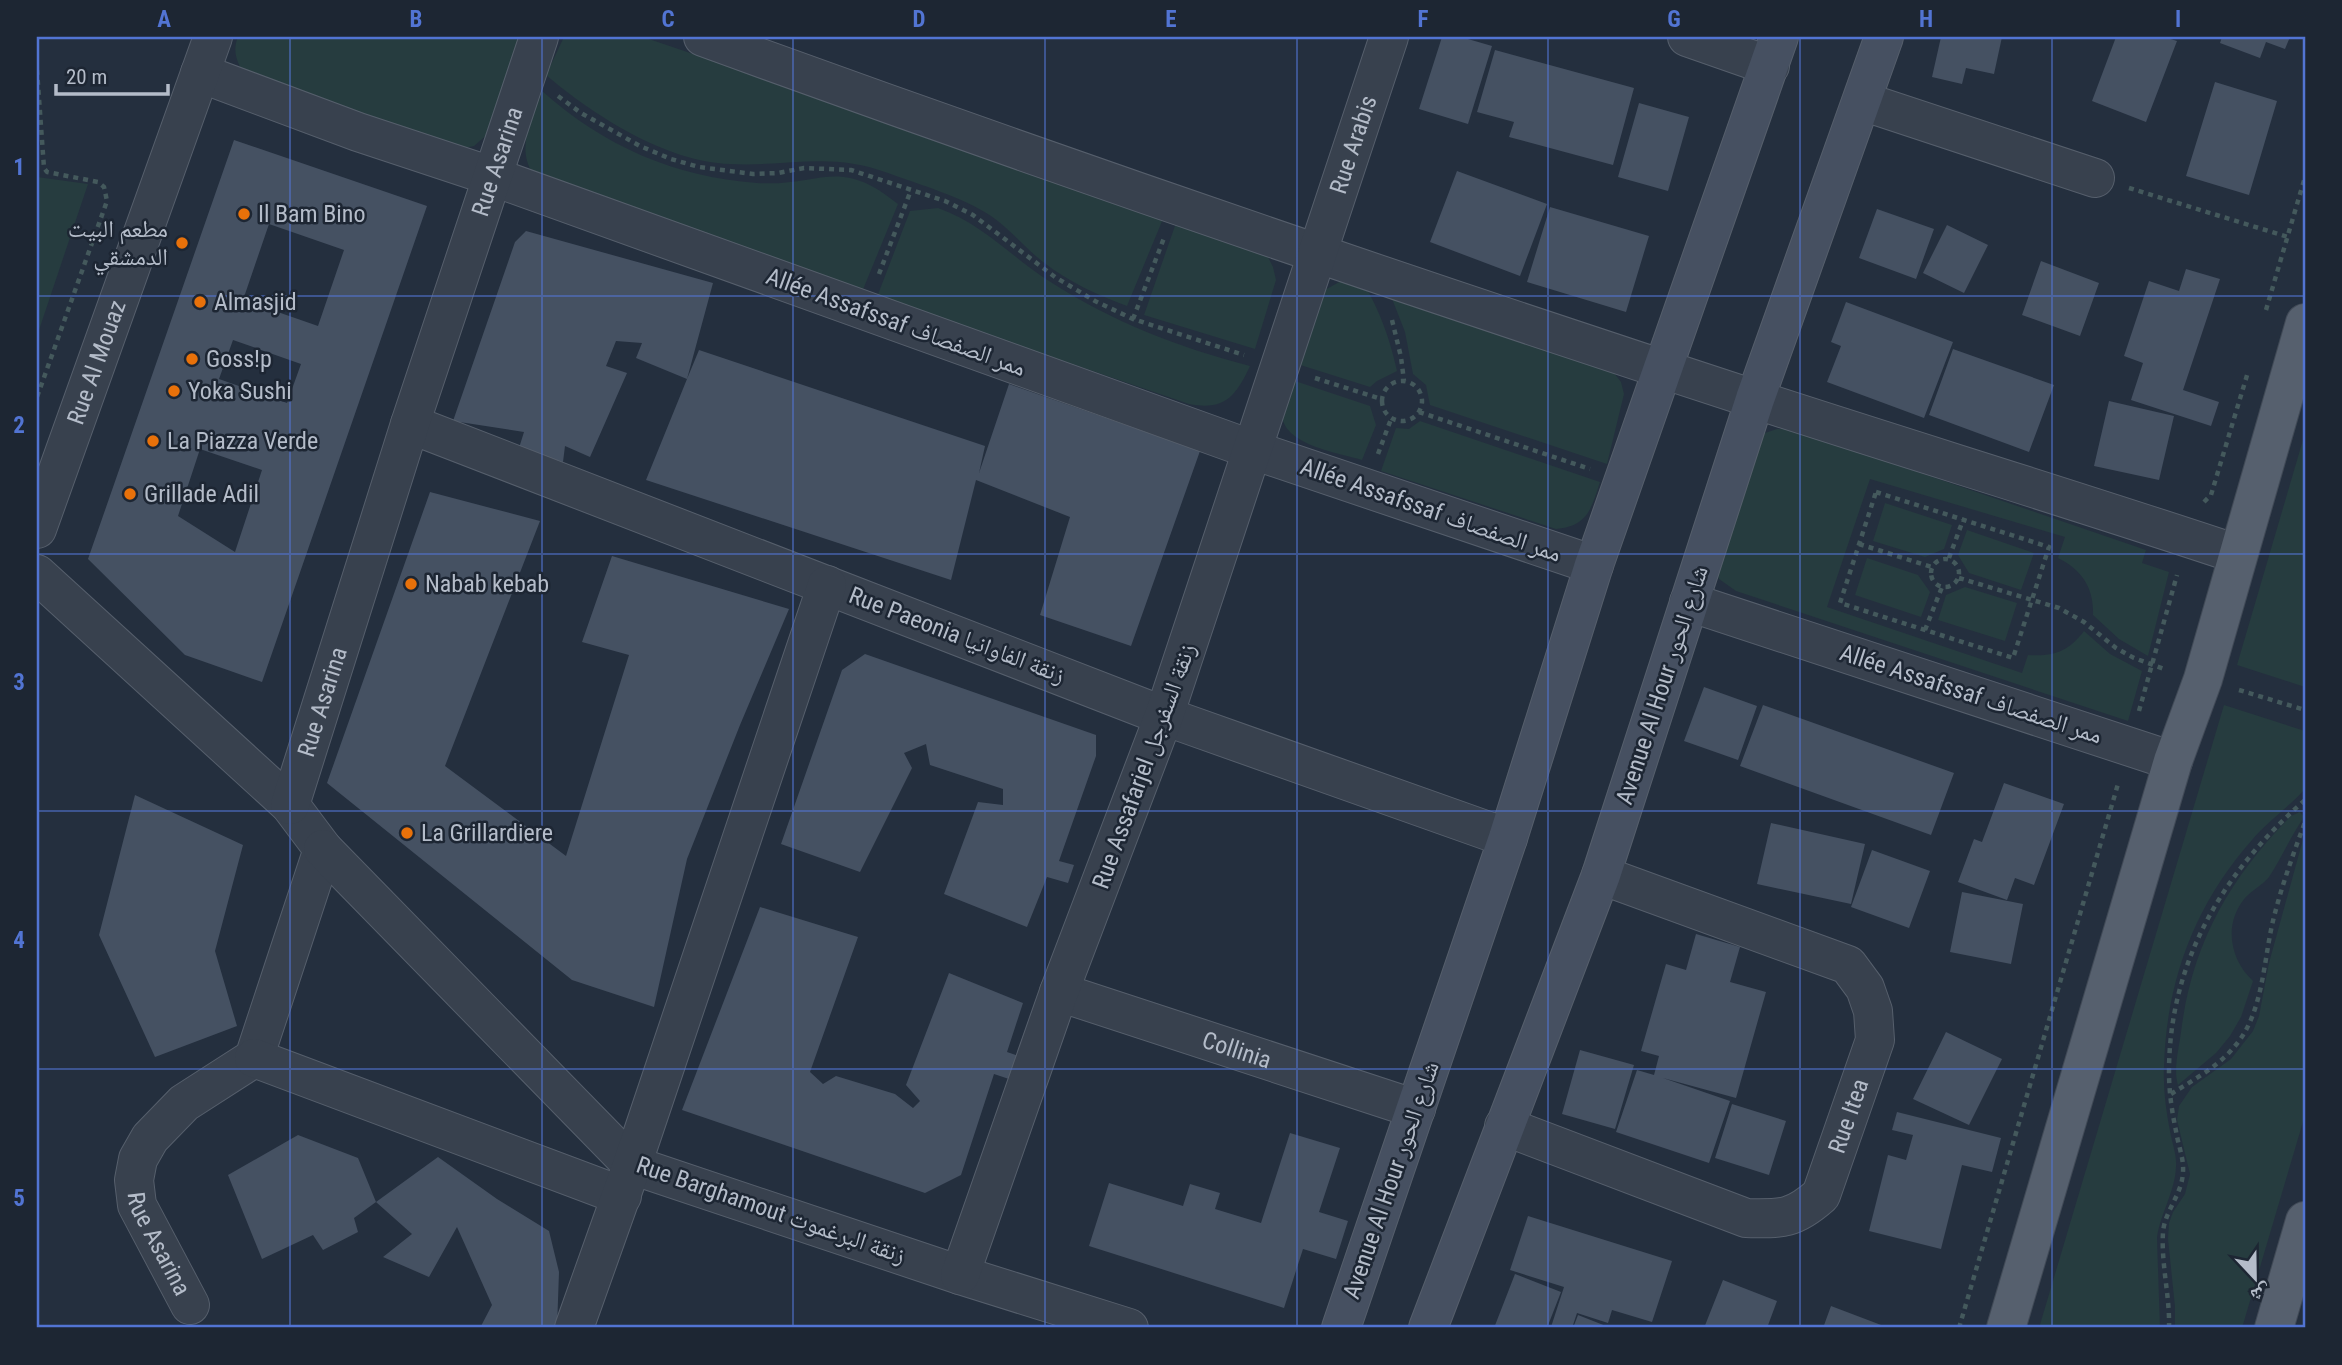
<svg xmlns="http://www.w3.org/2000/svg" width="2342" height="1365" font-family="'Roboto Condensed','Noto Naskh Arabic',sans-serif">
  <rect width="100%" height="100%" fill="#242f3e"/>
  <!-- green -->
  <path fill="#263c3f" d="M238 37H527L489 133 474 146 464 148 245 75C237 63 232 51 238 37Z
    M564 37H643L1165 214 1127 306C1097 295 1069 282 1043 262 1025 248 1010 229 991 216 963 197 920 185 888 173 830 151 789 167 730 164 666 162 593 115 546 75Z
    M542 91C604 146 674 177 757 183 821 187 838 155 898 204L862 292 532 172C516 146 533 117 542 91Z
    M37 177 88 184 37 336Z
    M938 208C983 224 1010 256 1049 281 1113 322 1177 347 1250 366 1236 396 1225 411 1189 404L877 297 910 211Z
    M1177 220 1267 255 1273 267 1276 280 1255 349 1144 315Z
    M1343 280 1363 282C1380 311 1390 339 1397 371L1377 381 1370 387 1294 363 1321 292Z
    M1389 291 1614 373 1621 382 1624 394 1607 464 1430 405 1426 385 1413 374 1405 332Z
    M1289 379 1370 406 1376 425 1362 460C1339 453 1280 445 1282 412 1282 401 1287 389 1289 379Z
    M1420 421 1600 482C1591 509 1588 526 1556 529L1381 471 1396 428 1409 429Z
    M1777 429H1792L2146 550 2142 563 2169 572 2148 656 2119 639 2093 615C2094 588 2082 570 2058 558L2065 537 1870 479 1827 607 2022 673 2028 655C2054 657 2069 651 2084 631L2110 654 2142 671 2128 721 1736 591 1719 579 1715 569 1762 434Z
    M2305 433V687L2237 665Z
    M1885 503 1952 525 1944 549 1925 557 1873 541Z
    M1967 530 2034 553 2021 590 1969 573 1958 555Z
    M1867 558 1918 575 1930 592 1921 617 1855 595Z
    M1965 587 2017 603 2005 641 1938 620 1946 595Z
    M2224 705 2305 731V789C2289 807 2268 821 2252 840 2195 904 2166 982 2164 1067 2163 1089 2166 1110 2170 1131 2172 1143 2177 1155 2176 1167 2175 1192 2160 1214 2157 1238L2160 1328H2039Z
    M2300 812 2303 816 2302 820C2290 838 2281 859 2269 877 2263 885 2252 890 2245 898 2223 924 2230 960 2253 981L2241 1017 2230 1036 2216 1053 2178 1085C2173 1070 2179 1048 2181 1032 2192 944 2229 879 2291 816Z
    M2305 832V1115L2242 1328H2175V1307L2168 1239 2169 1223 2173 1212 2185 1194 2190 1174 2177 1120 2179 1106 2192 1087 2231 1059 2253 1031 2259 1016 2269 963Z"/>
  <!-- building -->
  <path fill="#455162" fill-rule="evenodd" d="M1442 37H1461L1492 46 1468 124 1419 109Z
    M1941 37H2002L1994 74 1966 68 1962 84 1932 77Z
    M2116 37H2164L2177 41 2146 122 2092 101Z
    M2222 37H2290L2285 49 2266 42 2260 58 2220 43Z
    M1495 50 1634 88 1613 165 1509 137 1514 122 1477 112Z
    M2215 82 2277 101 2249 195 2186 176Z
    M1639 103 1689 117 1668 191 1618 177Z
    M234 140 427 206 262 682 185 655 88 559ZM269 224 344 250 318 326 243 300ZM233 340 301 364 287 403 219 379ZM200 449 262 470 235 552 178 516Z
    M1457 171 1547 204 1520 276 1430 242Z
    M1550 207 1649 236 1626 312 1527 282Z
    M1877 209 1934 229 1916 279 1859 258Z
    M1947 225 1988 245 1964 293 1923 273Z
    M526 231 713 283 687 379 699 350 985 446 979 473 1009 384 1200 451 1131 646 1040 615 1070 517 976 480 951 580 646 480 687 379 636 358 642 343 616 341 606 366 627 373 590 457 565 446 563 462 519 448 524 432 453 421 515 242Z
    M2041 261 2099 283 2080 336 2022 315Z
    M2186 269 2220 279 2183 390 2219 402 2211 426 2131 400 2143 363 2124 356 2149 281 2179 291Z
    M1846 302 1953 342 1924 418 1827 382 1841 346 1831 342Z
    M1953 349 2054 385 2029 452 1929 415Z
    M2109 401 2174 416 2159 480 2094 466Z
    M430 492 540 521 445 766 566 856 629 655 582 642 612 556 789 609 740 725 687 859 654 1007 572 980 327 783Z
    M865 654 1096 735V756L1059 861 1074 865 1068 883 1047 877 1027 927 944 894 978 802 1003 805V789L930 765 926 744 904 753 912 768 860 872 781 844 842 670Z
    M1704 687 1757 706 1738 760 1684 741Z
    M1763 705 1954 773 1931 835 1740 766Z
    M2004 783 2064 804 2034 885 2015 878 2007 900 1958 882 1974 839 1982 842Z
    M135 795 243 845 215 951 237 1026 155 1057 99 935Z
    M1771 823 1865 844 1851 904 1757 884Z
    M1872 850 1930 871 1909 928 1851 907Z
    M1962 892 2023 904 2011 964 1950 952Z
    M760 907 858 937 810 1072 823 1084 836 1076 895 1094 913 1108 920 1101 906 1085 949 973 1023 1003 1007 1052 1027 1059 1015 1081 994 1074 961 1175 925 1193 682 1110Z
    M1696 934 1740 947 1730 982 1766 992 1736 1098 1663 1078 1730 1101 1709 1163 1616 1132 1637 1070 1654 1075 1659 1056 1641 1051 1666 964 1686 970Z
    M1946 1032 2002 1059 1969 1125 1913 1099Z
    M1580 1050 1634 1065 1615 1129 1562 1114Z
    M1732 1104 1786 1121 1769 1175 1715 1158Z
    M1897 1112 2001 1138 1992 1172 1962 1165 1941 1249 1869 1231 1888 1155 1906 1160 1913 1135 1892 1130Z
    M1290 1133 1340 1148 1319 1212 1348 1221 1336 1259 1303 1249 1284 1308 1089 1246 1109 1183 1183 1206 1190 1184 1220 1193 1215 1209 1261 1223Z
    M298 1135 358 1158 376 1202 354 1218 358 1232 323 1250 313 1235 262 1259 228 1175Z
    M438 1157 497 1199 549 1231 559 1272 557 1328H480L492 1305 457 1227 429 1277 383 1257 412 1234 376 1202Z
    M1528 1216 1672 1261 1652 1322 1612 1310 1608 1323 1577 1313 1572 1328 1551 1327 1564 1287 1510 1270Z
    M1515 1274 1561 1292 1547 1328H1494Z
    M1723 1280 1777 1301 1767 1328H1704Z
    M1831 1306 1889 1328H1823Z
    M1578 1315 1611 1328H1573Z"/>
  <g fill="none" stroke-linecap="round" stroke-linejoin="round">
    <!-- street casing -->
    <g stroke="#565f6c" stroke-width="40">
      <g id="street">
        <path d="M703 37C1052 164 1404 285 1757 400 1917 452 2078 501 2237 554"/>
        <path d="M1687 37 1770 66"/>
        <path d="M200 73 358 132 491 176 1253 450 1594 565"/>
        <path d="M1862 101 2095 178"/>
        <path d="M410 424 1164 716 1508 838"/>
        <path id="s1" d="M37 529 213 37"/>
        <path id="s2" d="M37 574 290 805 323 849 254 1058 184 1103 150 1138 138 1159 134 1180 137 1205 190 1305"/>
        <path d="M1689 602 2173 761"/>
        <path id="s3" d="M290 805 410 424 539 37"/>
        <path d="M323 849 632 1165 960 1275 1129 1328"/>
        <path id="s4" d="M1059 992 1416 1109"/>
        <path d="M254 1058 622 1196"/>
        <path id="s5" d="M1504 1126 1746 1218C1783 1219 1794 1219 1821 1195L1875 1040 1873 1011 1865 988 1848 965 1601 875"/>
        <path id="s6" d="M960 1275 1059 992 1164 716 1389 37"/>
        <path d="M574 1328 632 1165 827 585"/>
      </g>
    </g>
    <!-- secondary casing -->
    <g stroke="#565f6c" stroke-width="40">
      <path id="secondary" d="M1341 1328 1508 838 1594 565 1779 37
        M1428 1328 1601 875 1755 399 1884 37"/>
    </g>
    <!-- primary casing -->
    <g stroke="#414a57" stroke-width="40">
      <path id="primary" d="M2006 1328 2173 761 2203 679 2305 323
        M2274 1328 2305 1221"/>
    </g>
    <!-- path -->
    <path stroke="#44595c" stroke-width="4.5" stroke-dasharray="5 5" stroke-linecap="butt" d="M37 70 44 168 47 172 98 182 104 187 107 201 37 397
      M558 96 581 113 640 146 671 159 699 167 753 174 778 173 804 168 851 170 945 201 973 215 1055 277 1095 301 1133 319 1244 355
      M2129 188 2288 237
      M879 274 911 190
      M2266 310 2305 177
      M1133 319 1164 238
      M1392 320 1401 357 1404 381
      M1315 378 1381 399
      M1382 401a20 20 0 1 1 40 0a20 20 0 1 1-40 0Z
      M1419 412 1590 469
      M1378 454 1391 419
      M1876 492 2049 547 2013 658 1840 603Z
      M2204 502 2211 495 2248 372
      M1859 544 1932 567
      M1949 558 1963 520
      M1931 573a14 14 0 1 1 28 0a14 14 0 1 1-28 0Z
      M1959 578 2059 608 2084 622 2116 648 2134 658 2167 670
      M1925 630 1942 587
      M2239 690 2305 710
      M2139 711 2177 575
      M2171 1094C2193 1080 2218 1067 2235 1046 2265 1011 2263 956 2275 913 2283 882 2294 852 2305 822
      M1959 1328 2118 784
      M2169 1328C2170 1296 2161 1265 2163 1232 2165 1210 2182 1195 2183 1172 2184 1158 2178 1145 2176 1131 2172 1112 2169 1092 2169 1072 2169 961 2224 871 2305 800"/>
    <!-- street -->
    <use href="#street" stroke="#38414e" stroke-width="38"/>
    <!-- secondary -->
    <use href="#secondary" stroke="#465061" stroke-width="38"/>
    <!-- primary -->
    <use href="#primary" stroke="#56606e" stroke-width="38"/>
  </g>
  <!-- grid -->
  <path fill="none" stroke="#5274d3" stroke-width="2" stroke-opacity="0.55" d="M290 37V1328M542 37V1328M793 37V1328M1045 37V1328M1297 37V1328M1548 37V1328M1800 37V1328M2052 37V1328M37 296H2305M37 554H2305M37 811H2305M37 1069H2305"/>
  <!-- markers -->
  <g fill="#e8710a" stroke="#1d2633" stroke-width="2.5">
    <circle cx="244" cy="214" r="7"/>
    <circle cx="182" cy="243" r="7"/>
    <circle cx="200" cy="302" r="7"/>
    <circle cx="192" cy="359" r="7"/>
    <circle cx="174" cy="391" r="7"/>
    <circle cx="153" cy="441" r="7"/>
    <circle cx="130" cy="494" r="7"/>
    <circle cx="411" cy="584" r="7"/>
    <circle cx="407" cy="833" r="7"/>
  </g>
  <g text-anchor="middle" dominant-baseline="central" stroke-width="5" stroke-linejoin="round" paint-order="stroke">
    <!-- street labels -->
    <g font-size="24" fill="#b4bcc9" stroke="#1d2633">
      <text stroke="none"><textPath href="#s6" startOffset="1197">Rue Arabis</textPath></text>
      <text stroke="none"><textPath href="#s3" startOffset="676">Rue Asarina</textPath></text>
      <text transform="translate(896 322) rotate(20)">Allée Assafssaf ممر الصفصاف</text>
      <text stroke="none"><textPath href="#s1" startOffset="177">Rue Al Mouaz</textPath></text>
      <text transform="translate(1431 510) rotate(19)">Allée Assafssaf ممر الصفصاف</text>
      <text transform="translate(957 635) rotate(21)">Rue Paeonia زنقة الفاوانيا</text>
      <text transform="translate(1662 685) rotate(-72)">Avenue Al Hour شارع الحور</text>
      <text transform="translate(1971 694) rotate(18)">Allée Assafssaf ممر الصفصاف</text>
      <text stroke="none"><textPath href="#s3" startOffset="108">Rue Asarina</textPath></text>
      <text transform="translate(1144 766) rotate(-70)">Rue Assafarjel زنقة السفرجل</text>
      <text stroke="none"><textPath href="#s4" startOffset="187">Collinia</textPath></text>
      <text stroke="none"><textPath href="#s5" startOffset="424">Rue Itea</textPath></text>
      <text transform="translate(1391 1180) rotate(-71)">Avenue Al Hour شارع الحور</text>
      <text transform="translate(771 1210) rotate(19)">Rue Barghamout زنقة البرغموت</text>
      <text stroke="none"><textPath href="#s2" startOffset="864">Rue Asarina</textPath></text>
    </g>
    <!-- poi labels -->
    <g font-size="24" fill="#b4bcc9" stroke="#1d2633" text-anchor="start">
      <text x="258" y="214">Il Bam Bino</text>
      <text x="168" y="229" text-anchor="end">مطعم البيت<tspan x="168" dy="28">الدمشقي</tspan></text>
      <text x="214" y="302">Almasjid</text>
      <text x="206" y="359">Goss!p</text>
      <text x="188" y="391">Yoka Sushi</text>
      <text x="167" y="441">La Piazza Verde</text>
      <text x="144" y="494">Grillade Adil</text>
      <text x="425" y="584">Nabab kebab</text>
      <text x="421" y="833">La Grillardiere</text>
    </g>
  </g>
  <!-- border -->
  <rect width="2342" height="1365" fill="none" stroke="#1d2633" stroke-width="77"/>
  <!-- north arrow -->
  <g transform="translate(2255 1278) rotate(158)" stroke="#1d2633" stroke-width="5" paint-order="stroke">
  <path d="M0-5L12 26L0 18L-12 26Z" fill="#b4bcc9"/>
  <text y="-10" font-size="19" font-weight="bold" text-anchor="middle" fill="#b4bcc9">ش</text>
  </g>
  <!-- scale -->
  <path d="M56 84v10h112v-10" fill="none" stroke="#b4bcc9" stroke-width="3.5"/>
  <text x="66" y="84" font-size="21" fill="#b4bcc9" stroke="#1d2633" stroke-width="5" paint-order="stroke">20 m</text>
  <rect x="38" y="38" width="2266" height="1288" fill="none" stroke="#5274d3" stroke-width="2.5"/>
  <g font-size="23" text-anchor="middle" font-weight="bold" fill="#5274d3">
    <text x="164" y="27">A</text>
    <text x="416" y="27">B</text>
    <text x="668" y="27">C</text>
    <text x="919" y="27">D</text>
    <text x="1171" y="27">E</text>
    <text x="1423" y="27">F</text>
    <text x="1674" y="27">G</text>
    <text x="1926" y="27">H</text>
    <text x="2178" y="27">I</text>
    <text x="19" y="175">1</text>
    <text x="19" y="433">2</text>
    <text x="19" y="690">3</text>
    <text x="19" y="948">4</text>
    <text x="19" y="1206">5</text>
  </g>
</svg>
